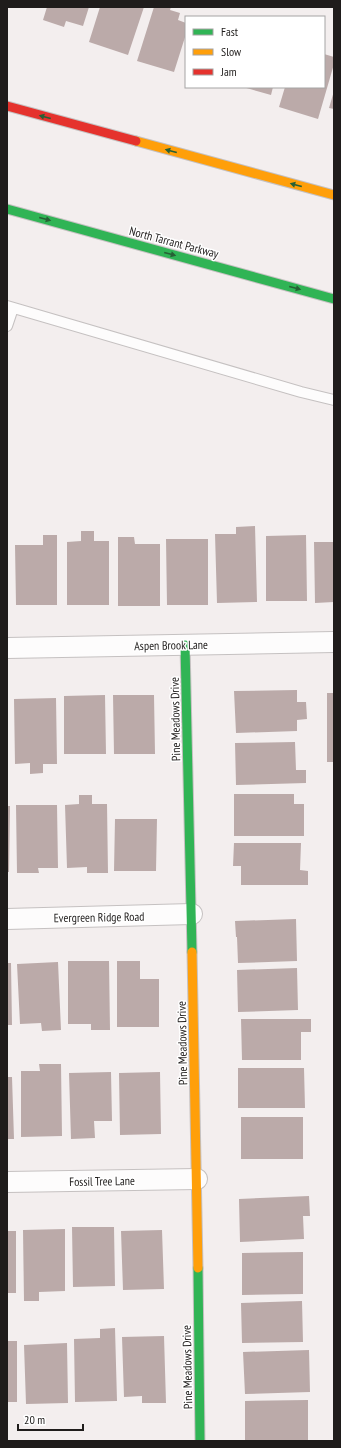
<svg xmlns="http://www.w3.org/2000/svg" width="341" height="1448" font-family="'PT Sans Narrow',sans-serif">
  <rect width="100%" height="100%" fill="#f3eeee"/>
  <!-- building -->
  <path fill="#bbaaa9" d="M47 7H89L83 26 66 21 64 27 43 20Z
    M100 7H144L128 55 89 42Z
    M154 7H171L170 10 180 13 178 20 186 23V34L174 72 137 61Z
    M324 54 334 57V64L318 119 279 107 285 87H324Z
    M243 87H273L271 95Z
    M334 91V109L329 108Z
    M255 526 257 602 217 603 215 534H236V527Z
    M81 531H94V541H109V605H67V542L81 541Z
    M43 535H57V605H16L15 545H43Z
    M306 535 307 601H266V536Z
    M118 537H134L135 544H160V606H118Z
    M166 539H208V605H167Z
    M314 542H334V602L315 603Z
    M297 690V702H306L307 719 297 720V731L236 733 234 691Z
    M327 693H334V762H327Z
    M105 695 106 754H64V696Z
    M113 695H154L155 754H114Z
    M56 698 57 764H43V773L30 774V763L15 764 14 699Z
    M295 742 296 770H306V783L236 785 235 743Z
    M234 794H294V804H304V836H234Z
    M79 795H92V804H107L108 873H87V867L67 868 65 805 79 804Z
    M16 805H57L58 868H38L39 873H17Z
    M7 806H10L9 872H7Z
    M115 819H157L156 871H114Z
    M234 843H301L300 870 308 871V885H241V866H233Z
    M296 919 297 961 238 963 237 937H236L235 921Z
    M68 961H109L110 1030H91V1024H68Z
    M117 961H140V979H159V1027H117Z
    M58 962 61 1030 42 1031 41 1023 20 1024 17 964Z
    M7 963H11L12 1025H7Z
    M297 968 298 1010 238 1012 237 970Z
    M241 1019H311V1032H301V1060H242Z
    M39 1064H61L62 1136 21 1137V1071H40Z
    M238 1068H304L305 1108H238Z
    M111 1072 112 1121H94L95 1138 71 1139 69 1073Z
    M160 1072 161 1134 120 1135 119 1073Z
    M7 1077H12L14 1139H7Z
    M241 1117H303V1159H241Z
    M309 1196 310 1216H303L304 1239 240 1242 239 1199Z
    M72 1227H114L115 1286 73 1287Z
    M65 1229V1291L39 1292V1301H24L23 1230Z
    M162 1230 164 1289 123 1290 121 1231Z
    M7 1231H16V1293H7Z
    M303 1252V1294L242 1295V1253Z
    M302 1301 303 1342 242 1343 241 1303Z
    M115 1328 117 1401 75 1402 74 1339 100 1338V1329Z
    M164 1336 166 1403H142V1396L124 1397 122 1337Z
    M7 1341H17V1402H7Z
    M67 1343 68 1403 26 1404 24 1345Z
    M309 1350 310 1392 245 1394 243 1352Z
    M308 1400V1441H245V1401Z"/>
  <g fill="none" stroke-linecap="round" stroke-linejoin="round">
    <!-- lane casing -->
    <g stroke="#c5c1c1" stroke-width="12">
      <path id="lane" d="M7 306 301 392 334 400
        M7 326 13 308"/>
    </g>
    <!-- street casing -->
    <g stroke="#c5c1c1" stroke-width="22">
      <path id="street" d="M7 648 334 642
        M7 919 192 914
        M7 1182 197 1179"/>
    </g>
    <!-- fast casing -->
    <g stroke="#c5c1c1" stroke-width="11">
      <path id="fast" d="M7 209 334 299
        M185 645 192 952
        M198 1268 200 1441"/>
    </g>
    <!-- slow casing -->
    <g stroke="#c5c1c1" stroke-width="11">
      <path id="slow" d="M136 141 334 195
        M192 952 198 1268"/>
    </g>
    <!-- jam casing -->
    <g stroke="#c5c1c1" stroke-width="11">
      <path id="jam" d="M7 106 136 141"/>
    </g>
    <!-- lane -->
    <use href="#lane" stroke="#fdfcfc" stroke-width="10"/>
    <!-- street -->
    <use href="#street" stroke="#fdfcfc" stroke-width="20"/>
    <!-- fast -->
    <use href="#fast" stroke="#30b455" stroke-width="9"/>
    <!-- slow -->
    <use href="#slow" stroke="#ff9f0a" stroke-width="9"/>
    <!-- jam -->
    <use href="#jam" stroke="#e5322d" stroke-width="9"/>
  </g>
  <!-- one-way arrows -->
  <defs><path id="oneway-solid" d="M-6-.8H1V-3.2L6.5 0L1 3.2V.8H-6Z"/></defs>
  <g fill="#276035">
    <use href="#oneway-solid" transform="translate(45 117) rotate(-165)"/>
    <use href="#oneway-solid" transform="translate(171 151) rotate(-165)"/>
    <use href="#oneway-solid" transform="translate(296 185) rotate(-165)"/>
    <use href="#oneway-solid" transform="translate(45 219) rotate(15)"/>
    <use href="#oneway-solid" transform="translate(170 254) rotate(15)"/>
    <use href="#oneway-solid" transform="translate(295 288) rotate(15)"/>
  </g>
  <g text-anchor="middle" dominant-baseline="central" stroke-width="3" stroke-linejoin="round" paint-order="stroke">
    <!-- street labels -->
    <g font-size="12" fill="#1f1c1b" stroke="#fff">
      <text transform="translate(174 242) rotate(15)">North Tarrant Parkway</text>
      <text transform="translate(171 645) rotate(-1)">Aspen Brook Lane</text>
      <text transform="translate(175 719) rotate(-91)">Pine Meadows Drive</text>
      <text transform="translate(99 917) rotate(-1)">Evergreen Ridge Road</text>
      <text transform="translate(182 1043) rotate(-91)">Pine Meadows Drive</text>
      <text transform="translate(102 1181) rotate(-1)">Fossil Tree Lane</text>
      <text transform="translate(187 1367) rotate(-91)">Pine Meadows Drive</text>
    </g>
  </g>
  <!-- border -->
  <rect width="341" height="1448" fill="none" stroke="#1f1c1b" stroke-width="16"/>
  <!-- legend -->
  <rect x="185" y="16" width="140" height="72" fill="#ffffff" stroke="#a5a4a4"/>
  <rect x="193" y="29" width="20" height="6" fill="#30b455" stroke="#a5a4a4"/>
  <text x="221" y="36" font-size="12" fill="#1f1c1b">Fast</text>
  <rect x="193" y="49" width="20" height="6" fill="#ff9f0a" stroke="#a5a4a4"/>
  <text x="221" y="56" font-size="12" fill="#1f1c1b">Slow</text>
  <rect x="193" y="69" width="20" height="6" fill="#e5322d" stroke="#a5a4a4"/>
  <text x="221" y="76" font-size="12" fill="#1f1c1b">Jam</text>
  <!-- scale -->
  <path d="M18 1424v6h65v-6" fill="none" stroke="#1f1c1b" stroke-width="2"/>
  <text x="24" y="1424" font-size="12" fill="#1f1c1b" stroke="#ffffff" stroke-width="3" paint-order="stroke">20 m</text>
</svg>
